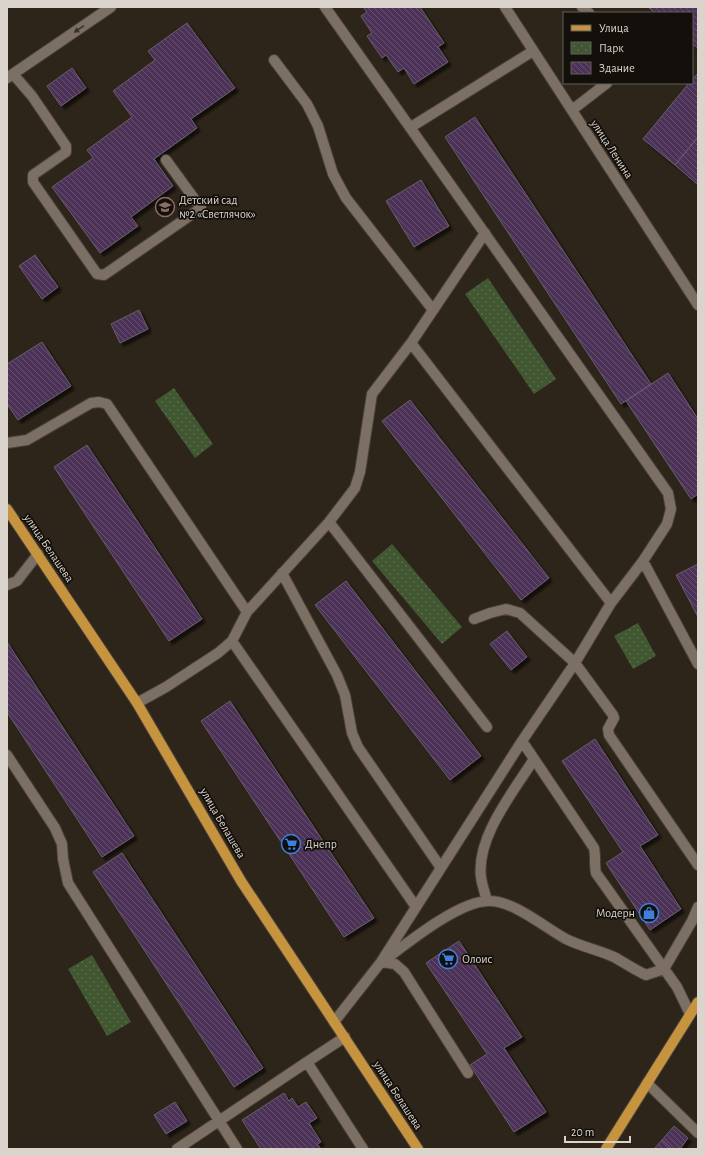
<svg xmlns="http://www.w3.org/2000/svg" width="705" height="1156" font-family="'Alegreya Sans',sans-serif">
  <defs>
    <pattern id="park-dots" width="8" height="8" patternUnits="userSpaceOnUse"><rect width="8" height="8" fill="#405731"/><path d="M2 2h.1M6 6h.1" fill="none" stroke="#5b6e4e" stroke-width="1.8" stroke-linecap="round"/></pattern>
    <pattern id="building-back-hatch" width="6" height="6" patternUnits="userSpaceOnUse"><rect width="6" height="6" fill="#4d3258"/><path d="M-1 5l2 2M0 0l6 6M5-1l2 2" fill="none" stroke="#664f6f"/></pattern>
    <filter id="shadow"><feDropShadow dx="3.5" dy="3.5" stdDeviation="1" flood-color="#0009"/></filter>
  </defs>
  <rect width="100%" height="100%" fill="#2e251a"/>
  <!-- park -->
  <path fill="url(#park-dots)" d="M488 278 556 379 534 394 465 294Z
    M174 388 213 444 195 458 155 401Z
    M392 544 462 627 442 644 372 561Z
    M638 623 656 656 633 669 614 636Z
    M92 955 131 1022 107 1036 68 969Z"/>
  <!-- building -->
  <path fill="url(#building-back-hatch)" stroke="#675e6b" filter="url(#shadow)" d="M363 7H420L444 43 438 47 448 62 414 84 404 68 398 72 386 55 382 58 367 36 372 33 361 16 367 12Z
    M648 7H698V48L692 44V13H655Z
    M187 23 235 88 191 119 197 128 154 159 173 186 131 217 138 226 100 253 52 187 93 158 87 150 132 117 113 91 155 60 148 51Z
    M72 68 86 88 61 106 47 86Z
    M698 73V137L675 165 643 139 689 83H692V80Z
    M475 117 651 384 621 404 445 137Z
    M698 137V185L675 165Z
    M421 180 449 226 414 247 386 201Z
    M35 255 58 287 42 299 19 266Z
    M139 310 148 329 120 343 111 324Z
    M42 342 71 386 18 420 7 404V364Z
    M668 373 698 419V494L691 499 626 401Z
    M410 400 549 578 521 600 382 421Z
    M87 445 202 619 169 641 54 467Z
    M698 564V617L676 575Z
    M346 581 481 756 450 780 315 605Z
    M507 631 527 657 511 670 490 644Z
    M7 642 134 836 102 857 7 712Z
    M230 701 374 918 344 937 201 721Z
    M595 739 658 835 640 846 681 909 650 930 606 863 623 852 562 761Z
    M122 853 263 1068 234 1087 93 872Z
    M459 941 522 1037 504 1048 546 1112 514 1132 470 1065 487 1054 426 963Z
    M284 1093 289 1101 292 1098 298 1107 306 1102 317 1118 309 1123 321 1142 317 1144 321 1149H261L242 1120Z
    M175 1102 187 1121 166 1134 154 1115Z
    M674 1126 688 1138 680 1149H672L662 1140Z
    M662 1140 672 1149H654Z"/>
  <g fill="none" stroke-linecap="round" stroke-linejoin="round">
    <!-- minor casing -->
    <g stroke="#494139" stroke-width="12">
      <path id="minor" d="M325 7 668 493 671 509 667 524 643 561 611 603 575 663 522 741 381 962 334 1022
        M505 7 698 305
        M582 7 589 13
        M274 60 307 104 318 126 333 174 346 198 433 310
        M13 74 32 96 66 146V152L33 175V182L97 274 104 275 201 208 166 160
        M7 78 111 7
        M572 110 607 83
        M411 127 533 51
        M411 343 611 603
        M7 443 27 440 91 403 99 402 107 404 247 612
        M329 522 487 727
        M643 561 698 664
        M282 573 337 675 345 695 352 733 358 747 441 868
        M7 585 17 581 38 554
        M474 619 490 613 506 609 520 613 575 663 613 715 614 718 608 729 609 735 698 865
        M232 641 416 907
        M137 703 166 687 218 653 232 641 247 612 329 522 355 488 360 472 372 394 411 343 485 233
        M522 741 594 848C596 857 594 864 596 873L677 987 690 1014
        M7 755 55 828 62 844 63 859 68 883 237 1149
        M487 901C485 893 482 885 481 877 476 837 514 791 534 759
        M386 959C410 941 458 902 488 901 513 900 544 927 566 939 582 947 599 950 614 957 625 963 635 970 646 975L664 969 692 921 698 907
        M381 962 395 964 404 972 468 1073
        M345 1037 307 1062 363 1149
        M647 1083 698 1133
        M177 1149 307 1062"/>
    </g>
    <!-- major casing -->
    <g stroke="#494139" stroke-width="12">
      <path id="major" d="M7 509 137 703 241 881 418 1149
        M606 1149 698 1002"/>
    </g>
    <!-- minor -->
    <use href="#minor" stroke="#7c7064" stroke-width="10"/>
    <!-- major -->
    <use href="#major" stroke="#c6933f" stroke-width="10"/>
  </g>
  <!-- one-way arrows -->
  <defs><path id="oneway-solid" d="M-6-.8H1V-3.2L6.5 0L1 3.2V.8H-6Z"/></defs>
  <use fill="#38312a" href="#oneway-solid" transform="translate(79 29) rotate(146)"/>
  <!-- icons -->
  <defs>
    <g id="school-ring" transform="scale(1)"><circle r="9.5" fill="#130f0a" stroke="#8d6e63" stroke-width="1.5"/><path d="M0-5L7-2L0 1L-7-2ZM-4 1L0 2.5L4 1V4Q0 6-4 4Z" fill="#8d6e63"/></g>
    <g id="supermarket-ring" transform="scale(1)"><circle r="9.5" fill="#130f0a" stroke="#3f7fe0" stroke-width="1.5"/><path d="M-6-5.5h2.5l.6 2H6L4.5 2H-2.5L-4.4-4H-6ZM-1.5 3.2a1.3 1.3 0 1 0 .1 0ZM3 3.2a1.3 1.3 0 1 0 .1 0Z" fill="#3f7fe0"/></g>
    <g id="shop-ring" transform="scale(1)"><circle r="9.5" fill="#130f0a" stroke="#3f7fe0" stroke-width="1.5"/><path d="M-5-2.5h2.3a2.7 3.5 0 0 1 5.4 0H5L5.5 6h-11ZM-1.5-2.5h3a1.5 2.3 0 0 0-3 0Z" fill="#3f7fe0"/></g>
  </defs>
  <g fill-rule="evenodd">
    <use href="#school-ring" x="165" y="207"/>
    <use href="#supermarket-ring" x="291" y="844"/>
    <use href="#shop-ring" x="649" y="913"/>
    <use href="#supermarket-ring" x="448" y="959"/>
  </g>
  <g text-anchor="middle" dominant-baseline="central" stroke-width="3.5" stroke-linejoin="round" paint-order="stroke">
    <!-- street labels -->
    <g font-size="12" fill="#dbd4cd" stroke="#130f0a">
      <text transform="translate(612 149) rotate(57)">улица Ленина</text>
      <text transform="translate(49 548) rotate(56)">улица Белашева</text>
      <text transform="translate(223 823) rotate(60)">улица Белашева</text>
      <text transform="translate(398 1095) rotate(57)">улица Белашева</text>
    </g>
    <!-- poi labels -->
    <g font-size="12" fill="#dbd4cd" stroke="#130f0a" text-anchor="start">
      <text x="179" y="200">Детский сад<tspan x="179" dy="14">№2 «Светлячок»</tspan></text>
      <text x="305" y="844">Днепр</text>
      <text x="635" y="913" text-anchor="end">Модерн</text>
      <text x="462" y="959">Олоис</text>
    </g>
  </g>
  <!-- border -->
  <rect width="705" height="1156" fill="none" stroke="#dbd4cd" stroke-width="16"/>
  <!-- legend -->
  <rect x="563" y="12" width="130" height="72" fill="#130f0a" stroke="#635e58"/>
  <rect x="571" y="25" width="20" height="6" fill="#c6933f" stroke="#635e58"/>
  <text x="599" y="32" font-size="12" fill="#dbd4cd">Улица</text>
  <rect x="571" y="42" width="20" height="12" fill="url(#park-dots)" stroke="#635e58"/>
  <text x="599" y="52" font-size="12" fill="#dbd4cd">Парк</text>
  <rect x="571" y="62" width="20" height="12" fill="url(#building-back-hatch)" stroke="#635e58"/>
  <text x="599" y="72" font-size="12" fill="#dbd4cd">Здание</text>
  <!-- scale -->
  <path d="M565 1136v6h65v-6" fill="none" stroke="#dbd4cd" stroke-width="2"/>
  <text x="571" y="1136" font-size="12" fill="#dbd4cd" stroke="#130f0a" stroke-width="3" paint-order="stroke">20 m</text>
</svg>
